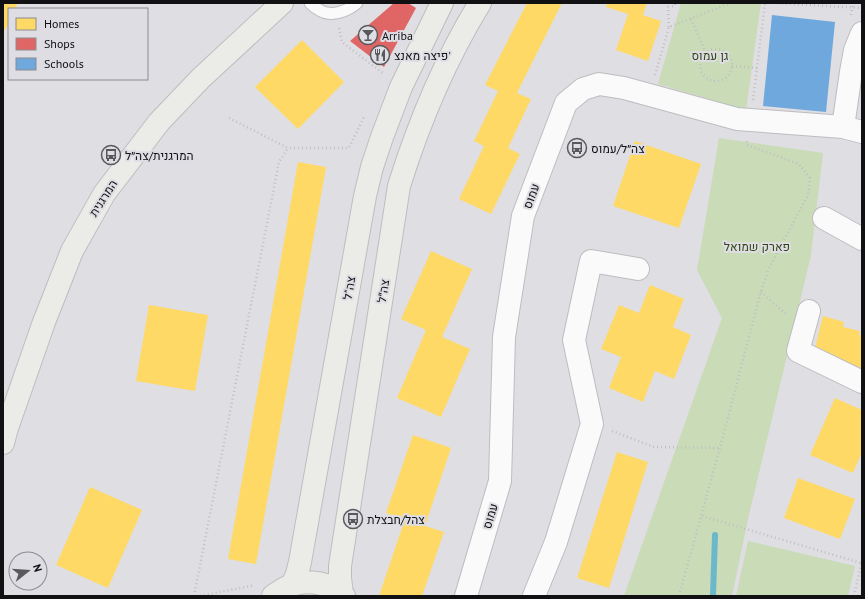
<svg xmlns="http://www.w3.org/2000/svg" width="865" height="599" font-family="'PT Sans',Heebo,sans-serif">
  <rect width="100%" height="100%" fill="#dfdee3"/>
  <!-- green -->
  <path fill="#c9dbb7" d="M681 3H761L746 110 658 84Z
    M719 138 823 153 811 255 748 519 732 596H624L722 318 697 270Z
    M748 541 855 566 848 596H736Z"/>
  <!-- homes -->
  <path fill="#ffd966" d="M3 3H18L15 9H9V22L5 30 3 29Z
    M527 3H562L517 93 531 99 508 148 520 154 491 214 459 199 484 146 474 141 498 91 485 85Z
    M607 3H647L643 15 661 21 648 61 616 50 628 14 606 7Z
    M302 40 344 82 298 129 255 87Z
    M635 141 701 164 679 228 613 206Z
    M298 162 326 167 256 564 228 559Z
    M431 251 472 269 442 337 470 349 441 417 397 398 426 330 401 319Z
    M650 285 684 299 673 327 691 335 674 379 655 371 643 402 609 388 621 357 601 349 619 305 639 313Z
    M149 305 208 315 195 391 136 381Z
    M823 316 844 322 843 327 860 331 859 335 862 336V372L814 352Z
    M835 398 862 410V452L853 473 810 455Z
    M413 435 451 448 425 526 444 532 422 596H379L405 519 386 513Z
    M617 452 648 462 609 588 577 578Z
    M798 478 855 499 840 539 784 518Z
    M90 487 142 510 108 588 56 565Z"/>
  <!-- shops -->
  <path fill="#e06666" d="M394 3H408L416 8 384 67 350 41Z"/>
  <!-- schools -->
  <path fill="#6fa8dc" d="M772 15 835 22 826 112 763 106Z"/>
  <g fill="none" stroke-linecap="round" stroke-linejoin="round">
    <!-- stream -->
    <path stroke="#6cb8cb" stroke-width="6" d="M713 596 715 535"/>
    <!-- lane casing -->
    <g stroke="#bdbdc0" stroke-width="13">
      <path id="lane" d="M310 3C313 6 317 9 321 11 332 17 348 11 357 3"/>
    </g>
    <!-- street casing -->
    <g stroke="#bdbdc0" stroke-width="24">
      <path id="street" d="M843 127 851 72 855 50 862 33
        M824 218 862 239
        M809 311 798 351 862 382
        M466 596 500 481 504 337 523 216 566 103 583 89 599 84 624 88 737 119 843 127 862 132
        M534 596 556 542 592 424 574 340 591 261 638 269"/>
    </g>
    <!-- secondary casing -->
    <g stroke="#bdbdc0" stroke-width="24">
      <path id="secondary" d="M3 443 7 428 44 322 72 251 104 194 159 122 201 78 282 3
        M292 585 297 574 300 562 365 196 372 167 382 137 401 87 442 3
        M342 594 340 578V566L399 186C419 122 445 60 480 3
        M273 596C279 592 285 587 292 585 308 579 332 583 344 596"/>
    </g>
    <!-- path -->
    <path stroke="#bfbfc0" stroke-width="2.5" stroke-dasharray="1 3" stroke-linecap="butt" d="M774 3 862 8
      M851 15 853 3
      M691 19 706 53
      M669 27 668 7 675 6V3
      M339 28 342 42 384 74
      M700 65a16 16 0 1 1 32 0a16 16 0 1 1-32 0Z
      M732 66 757 68
      M655 75 669 27 731 3
      M753 100 765 3
      M229 118 288 148H349L365 115
      M764 243 780 247
      M761 292 786 314
      M612 431 654 447 720 448
      M702 516 861 563
      M194 596 279 162 288 148
      M200 596 255 585
      M679 596 720 448 761 291 769 268 808 195 810 178 799 164 747 145V141
      M854 596 862 560"/>
    <!-- lane -->
    <use href="#lane" stroke="#fafafb" stroke-width="11"/>
    <!-- street -->
    <use href="#street" stroke="#fafafb" stroke-width="22"/>
    <!-- secondary -->
    <use href="#secondary" stroke="#ebece8" stroke-width="22"/>
  </g>
  <!-- icons -->
  <defs>
    <g id="bar-ring" transform="scale(1)"><circle r="9.5" fill="#dedde4" stroke="#59595c" stroke-width="1.5"/><path d="M-6-5H6L.8 .8V4.5H3.5V6h-7V4.5H-.8V.8Z" fill="#59595c"/></g>
    <g id="restaurant-ring" transform="scale(1)"><circle r="9.5" fill="#dedde4" stroke="#59595c" stroke-width="1.5"/><path d="M-5-6h1v4h1v-4h1v4h1v-4h1v5L-1.5 .5V6h-2V.5L-5-1ZM5-6V6H3V1.5H1.5Q1.5-4 5-6Z" fill="#59595c"/></g>
    <g id="bus-ring" transform="scale(1)"><circle r="9.5" fill="#dedde4" stroke="#59595c" stroke-width="1.5"/><path d="M-5-6H5V4H4V6H2V4H-2V6H-4V4H-5ZM-3.5-4V0h7V-4ZM-3.5 1.2v1.5H-2V1.2ZM2 1.2v1.5H3.5V1.2Z" fill="#59595c"/></g>
  </defs>
  <g fill-rule="evenodd">
    <use href="#bar-ring" x="368" y="35"/>
    <use href="#restaurant-ring" x="380" y="55"/>
    <use href="#bus-ring" x="577" y="148"/>
    <use href="#bus-ring" x="111" y="155"/>
    <use href="#bus-ring" x="353" y="519"/>
  </g>
  <g text-anchor="middle" dominant-baseline="central" stroke-width="4" stroke-linejoin="round" paint-order="stroke">
    <!-- poi labels -->
    <g font-size="12" fill="#111113" stroke="#dedde4" text-anchor="start">
      <text x="382" y="35">Arriba</text>
      <text x="394" y="55">פיצה מאנצ'</text>
      <text x="591" y="148">צה״ל/עמוס</text>
      <text x="125" y="155">המרגנית/צה״ל</text>
      <text x="367" y="519">צהל/חבצלת</text>
    </g>
    <!-- park labels -->
    <g font-size="12" fill="#304613" stroke="#dedde4">
      <text x="710" y="55">גן עמוס</text>
      <text x="757" y="246">פארק שמואל</text>
    </g>
    <!-- street labels -->
    <g font-size="12" fill="#111113" stroke="#dedde4">
      <text transform="translate(531 196) rotate(-70)">עמוס</text>
      <text transform="translate(103 198) rotate(-57)">המרגנית</text>
      <text transform="translate(349 288) rotate(-80)">צה"ל</text>
      <text transform="translate(383 291) rotate(-81)">צה״ל</text>
      <text transform="translate(490 516) rotate(-73)">עמוס</text>
    </g>
  </g>
  <!-- border -->
  <rect width="865" height="599" fill="none" stroke="#111113" stroke-width="8"/>
  <!-- legend -->
  <rect x="8" y="8" width="140" height="72" fill="#dedde4" stroke="#8c8b90"/>
  <rect x="16" y="18" width="20" height="12" fill="#ffd966" stroke="#8c8b90"/>
  <text x="44" y="28" font-size="12" fill="#111113">Homes</text>
  <rect x="16" y="38" width="20" height="12" fill="#e06666" stroke="#8c8b90"/>
  <text x="44" y="48" font-size="12" fill="#111113">Shops</text>
  <rect x="16" y="58" width="20" height="12" fill="#6fa8dc" stroke="#8c8b90"/>
  <text x="44" y="68" font-size="12" fill="#111113">Schools</text>
  <!-- north arrow -->
  <g transform="translate(28 571) rotate(73)"><circle r="19" fill="#dedde4" stroke="#8c8b90"/>
  <path d="M0-3L7 15L0 10L-7 15Z" fill="#59595c"/>
  <text y="-6" font-size="11" font-weight="bold" text-anchor="middle" fill="#111113">N</text>
  </g>
</svg>
